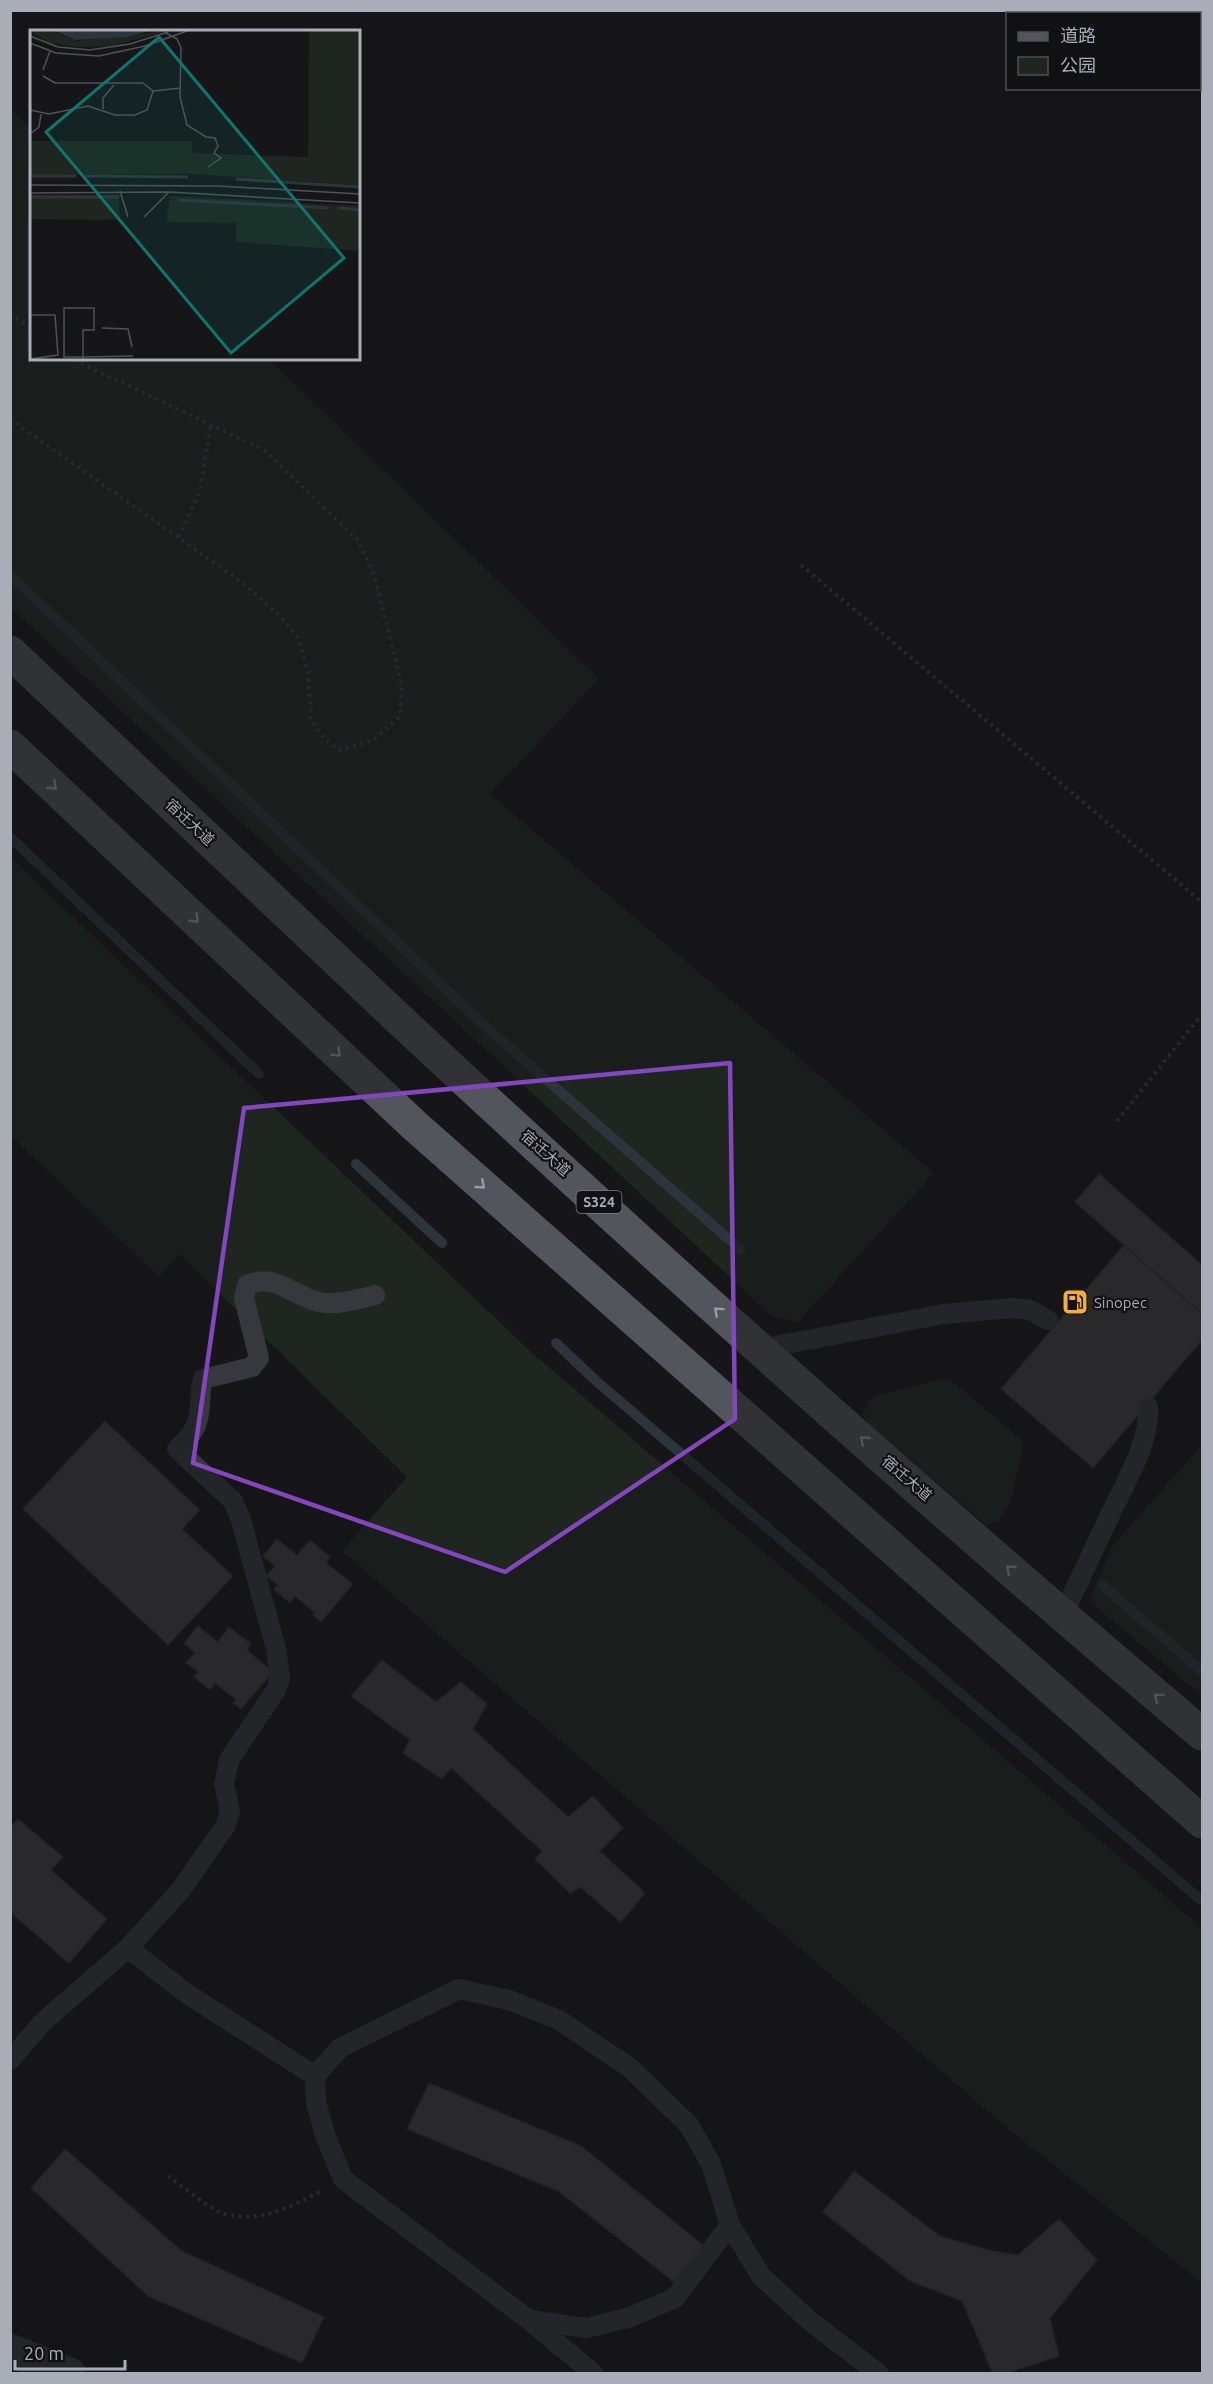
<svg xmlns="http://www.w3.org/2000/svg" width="1213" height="2384" font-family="Ubuntu,'Noto Sans SC',sans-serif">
  <rect width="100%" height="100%" fill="#161618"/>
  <!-- green -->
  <path fill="#1e261f" d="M10 108 31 128 32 358 269 359 599 679 490 794 934 1173 798 1322 773 1317 11 608Z
    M10 857 531 1352 1202 1928V2283L1001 2123 342 1551 407 1477 179 1254 159 1277 11 1136Z
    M941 1379H949L956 1384 1024 1442 1010 1504 999 1521 986 1525 866 1422 863 1415 868 1401 874 1396Z
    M1202 1445V1696L1089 1601 1114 1544Z"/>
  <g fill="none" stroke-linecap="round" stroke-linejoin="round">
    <!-- stream -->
    <path stroke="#2c353c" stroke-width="10" d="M10 575 485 1026 741 1250
      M10 837 259 1074
      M356 1164 442 1243
      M556 1343 594 1379 1202 1901
      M1102 1585 1202 1671"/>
  </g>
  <!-- building -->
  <path fill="#404145" stroke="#303034" stroke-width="1.5" d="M1099 1174 1202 1265V1314L1075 1202Z
    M1124 1245 1202 1314V1340L1093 1468 1001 1389Z
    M105 1421 200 1510 182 1529 233 1576 168 1645 23 1509Z
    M277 1539 297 1555 310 1540 330 1557 326 1563 353 1584 321 1622 313 1615 315 1613 295 1596 290 1603 274 1589 278 1585 266 1576 275 1566 263 1556Z
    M198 1626 218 1642 229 1627 251 1644 247 1650 273 1672 241 1709 233 1703 236 1700 215 1683 210 1690 194 1677 198 1672 186 1663 195 1653 184 1643Z
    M382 1660 436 1702 461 1682 487 1704 473 1729 568 1817 593 1796 623 1828 600 1851 645 1893 621 1922 580 1887 570 1893 535 1859 542 1851 451 1768 442 1779 403 1753 410 1740 351 1696Z
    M18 1819 63 1857 51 1870 107 1919 69 1963 10 1912V1827Z
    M429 2083 581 2146 704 2246 674 2282 558 2191 407 2129Z
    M65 2149 182 2251 324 2317 302 2363 148 2296 31 2188Z
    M854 2171 940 2236 992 2251 1018 2255 1059 2219 1097 2260 1050 2318 1059 2356 1004 2374H993L962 2301 910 2281 823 2212Z"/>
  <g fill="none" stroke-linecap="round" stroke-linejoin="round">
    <!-- path -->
    <path stroke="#3d3f44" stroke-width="4" stroke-dasharray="3 4.5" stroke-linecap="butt" d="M10 313 32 329
      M10 419 240 581 281 617 298 638 308 672 311 720 324 738 339 750 374 740 400 716 402 686 374 575 358 540 264 450 70 358
      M179 537 200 490 211 424
      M801 565 1202 902
      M1117 1121 1202 1014
      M168 2176C182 2186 207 2207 222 2213 255 2224 290 2208 319 2192"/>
    <!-- service -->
    <path stroke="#37383d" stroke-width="20" d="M760 1349 944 1314 1013 1308 1030 1310 1048 1320
      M1063 1616C1078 1582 1094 1549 1110 1515 1124 1485 1151 1441 1148 1407
      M128 1948 186 1993 315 2076
      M10 2060 44 2021 128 1948 180 1891 226 1825 230 1811 224 1784 229 1760 276 1690 280 1678 276 1649 241 1520 233 1501 177 1449C182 1444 189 1438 193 1431 203 1416 198 1395 203 1379L252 1367 259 1358 244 1298 247 1285C276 1272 292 1296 319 1302 337 1306 358 1299 375 1295
      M530 2320 586 2328 628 2318 675 2298 730 2225
      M594 2374 529 2320 343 2179 325 2135 316 2102 315 2076 340 2048 459 1989 509 2000 559 2020 629 2067 689 2125 711 2164 730 2225 761 2276 810 2321 879 2374"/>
    <!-- minor -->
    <path stroke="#37383d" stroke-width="33" d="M10 2350 70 2374"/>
    <!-- primary -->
    <path stroke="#53555c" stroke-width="33" d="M10 652C156 789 300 927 446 1063 693 1292 945 1517 1202 1734
      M10 746 414 1125 1202 1822"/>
  </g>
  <!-- one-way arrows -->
  <defs><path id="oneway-chevron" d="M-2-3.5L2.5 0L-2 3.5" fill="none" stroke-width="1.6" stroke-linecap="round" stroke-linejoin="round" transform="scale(1.5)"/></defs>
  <g stroke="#979ba6">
    <use href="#oneway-chevron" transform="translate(53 786) rotate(43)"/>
    <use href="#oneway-chevron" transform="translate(195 919) rotate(43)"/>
    <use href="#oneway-chevron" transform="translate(337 1053) rotate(43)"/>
    <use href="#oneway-chevron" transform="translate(481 1185) rotate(41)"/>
    <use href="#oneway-chevron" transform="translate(718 1311) rotate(-138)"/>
    <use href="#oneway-chevron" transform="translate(864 1440) rotate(-139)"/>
    <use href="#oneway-chevron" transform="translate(1010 1569) rotate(-139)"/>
    <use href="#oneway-chevron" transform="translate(1158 1697) rotate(-140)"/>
  </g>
  <!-- marked area -->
  <path d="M0 0H1213V2384H0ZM730 1063 735 1419 505 1572 193 1463 244 1108Z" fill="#161618" fill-opacity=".55" fill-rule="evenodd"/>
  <path fill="none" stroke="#8446be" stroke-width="4.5" stroke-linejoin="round" d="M730 1063 735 1419 505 1572 193 1463 244 1108Z"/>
  <!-- icons -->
  <defs>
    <g id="fuel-square" transform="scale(1.35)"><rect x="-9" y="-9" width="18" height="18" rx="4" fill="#f2b134" stroke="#111113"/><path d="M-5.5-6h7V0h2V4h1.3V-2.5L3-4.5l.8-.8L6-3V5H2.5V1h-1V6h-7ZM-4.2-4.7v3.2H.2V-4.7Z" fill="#111"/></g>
  </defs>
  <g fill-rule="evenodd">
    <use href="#fuel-square" x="1075" y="1302"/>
  </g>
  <g text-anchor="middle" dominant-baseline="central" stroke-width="4.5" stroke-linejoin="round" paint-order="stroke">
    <!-- shield labels -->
    <rect fill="#111113" stroke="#7b7e86" stroke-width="1.5" x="576.5" y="1191" width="45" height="22" rx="4.5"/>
    <g font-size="14" font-weight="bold" fill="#a8adb8">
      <text x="599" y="1202">S324</text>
    </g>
    <!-- street labels -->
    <g font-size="15" fill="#a8adb8" stroke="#111113">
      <text transform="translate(190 822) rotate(43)">宿迁大道</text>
      <text transform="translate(546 1153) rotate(42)">宿迁大道</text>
      <text transform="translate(907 1478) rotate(41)">宿迁大道</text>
    </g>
    <!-- poi labels -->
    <g font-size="15" fill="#a8adb8" stroke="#111113" text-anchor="start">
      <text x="1094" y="1302">Sinopec</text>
    </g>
  </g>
  <!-- overview -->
  <g transform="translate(30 30)">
    <rect width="330" height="330" fill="#161618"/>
    <path d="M0 1H23L46 11 137 1 81 16 47 17 20 13ZM279 1H330V155L160 144 0 145V111H162V123L278 127ZM0 165H89L90 190 0 189ZM140 166 330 176V221L206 212V193L136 192Z" fill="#1e261f"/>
    <path d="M25 1H119L96 7 45 10Z" fill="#2c353c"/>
    <path fill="none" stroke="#2c353c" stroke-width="3" d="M0 146H46M55 146 158 147M206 149 330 157M0 167H89M148 170 299 178M309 178 330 180"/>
    <path fill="none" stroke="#505258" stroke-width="1.5" d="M136 3 147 9 151 18 150 67 157 95 176 107 185 108 188 116 184 123 191 128 178 137M0 6 28 17 60 20 100 14 138 2M0 13 26 23 69 26 115 16 157 1M13 40 20 21M13 46 25 53H113L123 61 151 58M73 79V68L84 55M0 80 19 84 58 76 85 85H105L117 80 123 61M0 104 9 97 11 84M0 155 188 156 330 164M90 161 98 187M0 163 139 162 330 173M114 187 139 162M0 285H25L28 325 0 329M72 298 98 299 102 317M53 329V300H64V278H34V327H53L103 326"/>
    <path fill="#0f766e" fill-opacity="0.15" stroke="#0f766e" stroke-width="3" d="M129 7 314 228 201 323 16 102Z"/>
    <rect width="330" height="330" fill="none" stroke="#a8adb8" stroke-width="3"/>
  </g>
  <!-- border -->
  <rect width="1213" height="2384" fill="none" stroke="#a8adb8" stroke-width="24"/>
  <!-- legend -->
  <rect x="1006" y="12" width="195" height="78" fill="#111113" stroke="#4d4f55" stroke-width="1.5"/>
  <rect x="1018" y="32" width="30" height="9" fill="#53555c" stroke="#4d4f55" stroke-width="1.5"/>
  <text x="1060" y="42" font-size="18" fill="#a8adb8">道路</text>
  <rect x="1018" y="57" width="30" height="18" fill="#1e261f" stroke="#4d4f55" stroke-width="1.5"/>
  <text x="1060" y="72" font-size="18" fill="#a8adb8">公园</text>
  <!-- scale -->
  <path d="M15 2360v9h110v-9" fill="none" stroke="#a8adb8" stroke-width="3"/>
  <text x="24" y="2360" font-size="18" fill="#a8adb8" stroke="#111113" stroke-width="4.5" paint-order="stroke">20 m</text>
</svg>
